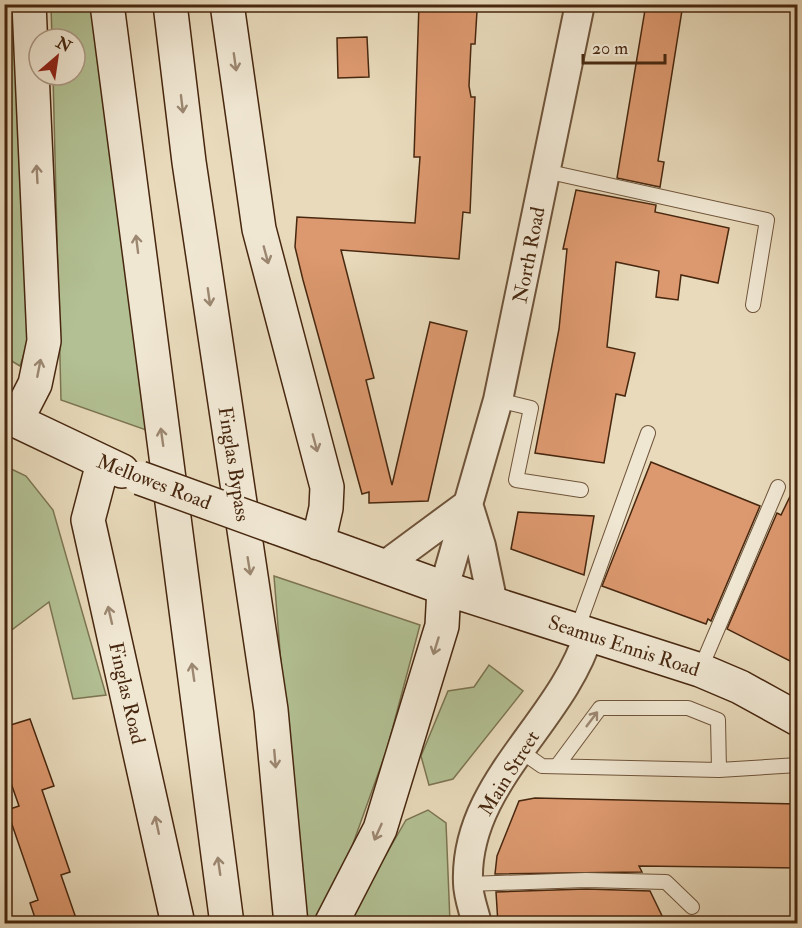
<svg xmlns="http://www.w3.org/2000/svg" width="802" height="928" font-family="'IM FELL Double Pica',serif">
  <rect width="100%" height="100%" fill="#e8dabb"/>
  <filter id="stains"><feTurbulence type="fractalNoise" baseFrequency=".00333" numOctaves="4"/><feColorMatrix values="0 0 0 0 .2 0 0 0 0 .09 0 0 0 0 .02 0 0 0 .5 -.17"/></filter>
  <radialGradient id="worn" r=".72"><stop offset=".6" stop-color="#630" stop-opacity="0"/><stop offset="1" stop-color="#630" stop-opacity=".3"/></radialGradient>
  <!-- green -->
  <path fill="#b2c093" stroke="#7c7451" stroke-width="1.5" d="M12 4 33 326 20 366 5 357V337L7 335 4 316V5Z
    M51 5H98L117 197 146 430 61 400 53 75H75V39H52Z
    M5 466 26 476 53 510 106 695 73 699 49 602 5 635Z
    M274 576 420 625 387 749 350 852 317 922 306 923 293 814Z
    M489 665 523 691 453 779 429 785 421 756 448 691 474 687Z
    M428 810 446 823 450 922 346 924 406 820Z"/>
  <!-- building -->
  <path fill="#dc986e" stroke="#47270f" stroke-width="1.5" d="M419 4H473V10L477 11 475 44H471L469 86 471 97H475L470 213 463 212 459 259 341 250 374 378 366 380 392 485 430 322 467 331 428 501 369 503V492L362 494 303 280 295 247 297 217 415 223 420 157H414Z
    M646 4H683L658 161 664 162 660 187 617 178Z
    M367 37 369 77 338 78 337 38Z
    M576 190 656 205 655 212 729 228 718 283 681 275 678 300 656 297 659 271 616 262 607 347 635 353 625 396 616 394 604 463 535 453 559 329 567 249H563Z
    M651 462 760 506 711 621 708 619 706 624 602 586Z
    M798 480V665L727 629 777 513 781 515Z
    M518 512 594 516 584 575 511 549Z
    M30 719 54 786 42 790 70 872 61 875 78 924H37L30 903 38 900 7 810 19 806 4 763V727Z
    M535 798 798 804V868L639 866 642 872 495 874 497 856 519 801Z
    M586 889 650 891 666 924H498L496 892Z"/>
  <g fill="none" stroke-linecap="round" stroke-linejoin="round">
    <!-- lane casing -->
    <g stroke="#6f543a" stroke-width="16">
      <path id="lane" d="M545 171 767 220 753 305
        M498 400 531 408 516 480 581 490
        M577 630 648 433
        M700 670 778 487
        M519 750 542 766 719 770 798 765
        M557 766 600 708H688L718 720 719 770
        M468 884 586 880 666 882 692 907"/>
    </g>
    <!-- street casing -->
    <g stroke="#6f543a" stroke-width="32">
      <path id="street" d="M384 566 468 504 481 546 493 604
        M444 588 498 400 580 4
        M477 924C474 911 468 896 468 883 464 783 562 723 589 633"/>
    </g>
    <!-- secondary casing -->
    <g stroke="#47270f" stroke-width="36">
      <path id="secondary" d="M107 4 227 924
        M170 4 189 162 271 710 291 924
        M227 4 259 229 327 487 326 508 318 543
        M4 415 122 471
        M16 421 35 384 44 341 29 4
        M103 463 88 520 178 924
        M275 527 444 588 700 670 740 687 798 719
        M331 924 380 829 442 626 444 588"/>
    </g>
    <!-- lane -->
    <use href="#lane" stroke="#f0e7d3" stroke-width="14"/>
    <!-- street -->
    <use href="#street" stroke="#f0e7d3" stroke-width="28"/>
    <!-- secondary -->
    <use href="#secondary" stroke="#f0e7d3" stroke-width="33"/>
    <!-- secondary-bridge casing -->
    <g stroke="#47270f" stroke-width="36" stroke-linecap="butt">
      <path id="secondary-bridge" d="M140 478 275 527"/>
    </g>
    <!-- secondary-bridge -->
    <use href="#secondary-bridge" stroke="#f0e7d3" stroke-width="33"/>
  </g>
  <!-- one-way arrows -->
  <defs><path id="oneway-shaft" d="M-6 0H5M1.5-3L5.5 0L1.5 3" fill="none" stroke-width="1.6" stroke-linecap="round" stroke-linejoin="round" transform="scale(1.5)"/></defs>
  <g stroke="#9c8771">
    <use href="#oneway-shaft" transform="translate(235 62) rotate(82)"/>
    <use href="#oneway-shaft" transform="translate(182 104) rotate(83)"/>
    <use href="#oneway-shaft" transform="translate(37 174) rotate(-93)"/>
    <use href="#oneway-shaft" transform="translate(137 244) rotate(-97)"/>
    <use href="#oneway-shaft" transform="translate(266 255) rotate(75)"/>
    <use href="#oneway-shaft" transform="translate(209 297) rotate(82)"/>
    <use href="#oneway-shaft" transform="translate(39 368) rotate(-79)"/>
    <use href="#oneway-shaft" transform="translate(162 437) rotate(-98)"/>
    <use href="#oneway-shaft" transform="translate(315 443) rotate(75)"/>
    <use href="#oneway-shaft" transform="translate(249 566) rotate(81)"/>
    <use href="#oneway-shaft" transform="translate(110 615) rotate(-103)"/>
    <use href="#oneway-shaft" transform="translate(436 646) rotate(107)"/>
    <use href="#oneway-shaft" transform="translate(193 672) rotate(-98)"/>
    <use href="#oneway-shaft" transform="translate(592 719) rotate(-53)"/>
    <use href="#oneway-shaft" transform="translate(275 759) rotate(85)"/>
    <use href="#oneway-shaft" transform="translate(157 825) rotate(-102)"/>
    <use href="#oneway-shaft" transform="translate(378 832) rotate(114)"/>
    <use href="#oneway-shaft" transform="translate(219 866) rotate(-98)"/>
  </g>
  <g text-anchor="middle" dominant-baseline="central" stroke-width="6" stroke-linejoin="round" paint-order="stroke">
    <!-- street labels -->
    <g font-size="20" fill="#47270f" stroke="#f0e7d3">
      <text transform="translate(529 255) rotate(-79)">North Road</text>
      <text transform="translate(234 464) rotate(81)">Finglas Bypass</text>
      <text transform="translate(154 482) rotate(21)">Mellowes Road</text>
      <text transform="translate(624 646) rotate(18)">Seamus Ennis Road</text>
      <text transform="translate(127 693) rotate(77)">Finglas Road</text>
      <text transform="translate(509 773) rotate(-58)">Main Street</text>
    </g>
  </g>
  <!-- margin -->
  <rect width="802" height="928" fill="none" stroke="#e8dabb" stroke-width="24"/>
  <rect x="6" y="6" width="790" height="916" fill="none" stroke="#47270f" stroke-width="3"/>
  <rect x="12" y="12" width="778" height="904" fill="none" stroke="#47270f" stroke-width="1.5"/>
  <!-- north arrow -->
  <g transform="translate(57 57) rotate(29)"><circle r="28" fill="#f0e7d3" stroke="#ac9a85" stroke-width="1.5"/>
  <path d="M0-4.5L10 22L0 15L-10 22Z" fill="#8f2418"/>
  <text y="-9" font-size="16" font-weight="bold" text-anchor="middle" fill="#47270f">N</text>
  </g>
  <!-- scale -->
  <path d="M583 54v9h82v-9" fill="none" stroke="#47270f" stroke-width="3"/>
  <text x="592" y="54" font-size="18" fill="#47270f" stroke="#f0e7d3" stroke-width="4.5" paint-order="stroke">20 m</text>
  <rect width="100%" height="100%" filter="url(#stains)"/>
  <rect width="100%" height="100%" fill="url(#worn)"/>
</svg>
